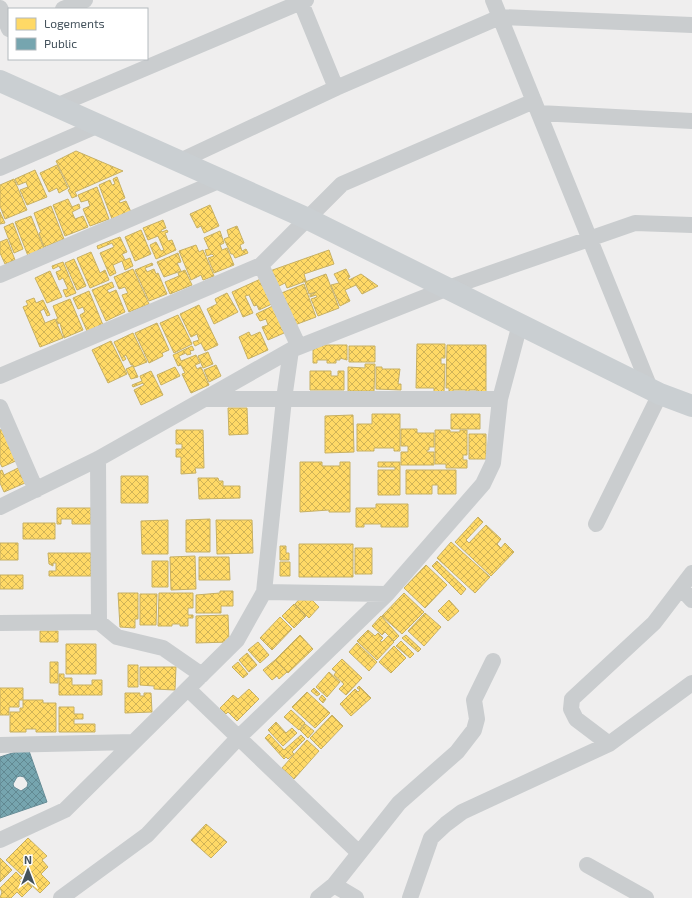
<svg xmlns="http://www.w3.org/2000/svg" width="692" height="898" font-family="'Exo 2',sans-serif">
  <defs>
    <pattern id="homes-cross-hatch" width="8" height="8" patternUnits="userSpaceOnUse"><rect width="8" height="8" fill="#ffd966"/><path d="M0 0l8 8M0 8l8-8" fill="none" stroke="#d0b357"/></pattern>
    <pattern id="public-cross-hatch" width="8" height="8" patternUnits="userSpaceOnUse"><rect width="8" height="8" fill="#76a5af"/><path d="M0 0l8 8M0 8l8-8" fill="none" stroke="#628992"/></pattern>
  </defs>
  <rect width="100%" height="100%" fill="#efeeee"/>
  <!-- homes -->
  <path fill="url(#homes-cross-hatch)" stroke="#c7b063" d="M76 151 123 171 75 192 77 196 72 198 68 190 70 189 56 161Z
    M57 165 68 188 59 193 57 188 49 192 40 173Z
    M35 170 47 197 27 205 20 190 28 187 26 182 18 185 15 179Z
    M117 177 125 198 119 201 120 203 126 201 131 212 112 219 99 185 110 180 112 185 115 184 113 179Z
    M14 179 27 210 5 219 0 206V185Z
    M97 187 109 219 90 226 83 209 90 206 88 200 81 202 78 195Z
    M68 199 72 207 79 204 80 208 72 212 75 219 83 216 88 227 65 236 53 205Z
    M210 205 219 226 204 233 201 226 197 228 190 214Z
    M51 206 64 239 44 247 39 233 41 232 34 213Z
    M0 212 5 223 0 224Z
    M31 216 44 249 28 256 15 222Z
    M163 220 166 228 161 230 162 232 167 230 168 232 165 233 168 241 172 240 176 250 156 259 150 245 156 242 161 251 164 250 158 236 148 240 143 228Z
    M13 223 23 249 14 253 4 227Z
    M237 226 244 243 240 245 242 251 246 249 248 253 235 258 233 254H231L224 239 229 237 227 230Z
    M141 230 151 254 135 261 125 237Z
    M220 231 224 243 220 245 222 250 227 248 234 265 214 273 208 258 214 256 212 254 207 256 205 250 209 249 204 238Z
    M120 237 127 252 122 254 125 260 130 258 133 266 125 270 122 261 113 265 116 273 110 276 100 253 114 247 112 243 98 249 97 246Z
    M7 239 15 260 5 264 0 253V242Z
    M196 245 199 252 203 250 214 276 203 280 201 275 191 280 179 251Z
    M329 250 334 264 304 274 306 281 287 288 285 283 279 286 267 272Z
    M91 252 100 273 105 270 109 280 90 288 77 258Z
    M178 253 181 262 177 263 181 271 164 277 157 262Z
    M74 259 86 286 77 290 65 263Z
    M63 262 76 293 66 297 63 290 68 289 63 278 59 280 56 272 61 270 59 266 53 269 52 266Z
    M152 263 153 265 145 268 147 272 154 269 156 274 158 273 167 294 149 301 135 270Z
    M133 269 149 304 129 312 122 295 128 293 125 287 119 289 114 277Z
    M346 269 350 277 348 278 349 280 361 274 378 286 362 294 356 285 345 290 350 301 340 306 331 285 339 283 334 274Z
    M185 270 192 285 170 294 165 282 179 276 178 273Z
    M50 271 62 297 47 303 35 278Z
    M326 274 339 308 318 316 311 299 317 297 316 295 310 297V295L316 292 309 294 305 282Z
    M265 277 276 302 259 310 257 305 254 306 249 295 245 296 253 313 243 317 232 292Z
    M112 282 114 287 107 290 109 293 116 290 125 312 106 321 92 290Z
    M304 284 316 317 292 326 279 294Z
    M89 291 103 325 87 331 80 315 85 312 83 307 78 309 73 298Z
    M227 293 238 312 214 324 207 309 217 304 215 299Z
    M34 298 36 303 43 300 50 315 47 316 44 309 40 311 45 323 55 319 63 338 40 347 23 307 28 305 26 301Z
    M70 299 83 330 64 338 60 323 58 324 56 319H58L53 306Z
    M279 303 291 330 268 340 262 327 268 325 266 319 260 321 256 314Z
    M199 305 218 345 205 351 201 343 195 346 193 342 199 340 197 334 191 337 180 314Z
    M178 315 192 344 174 353 160 323Z
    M157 323 169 350 162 353 163 356 149 363 135 333Z
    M249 332 251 336 260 332 268 350 248 359 239 337Z
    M133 333 147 362 134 367 133 365H131L126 355 124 356 126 359 123 361 114 342Z
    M111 341 127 374 108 383 92 350Z
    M417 344H445V358H441V364H445L444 392H434V388H416Z
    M313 345H347V360L340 358V360H336V363H327V360H317V363H313Z
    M447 345H486V395H477V390H469V393H466V390H453V394H449V388H446Z
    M192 346 194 350 190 351 191 354 187 355 186 353 179 356 181 361 196 355 200 363 195 365 197 369 201 367 209 385 191 393 182 374 185 373 181 365 178 366 173 355Z
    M349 346H375V362H349Z
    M208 352 213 364 203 368 198 356Z
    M365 364H375L374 391H348V367L365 368Z
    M216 365 221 376 209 382 204 370Z
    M133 366 138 377 131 379 126 369Z
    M175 367 180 376 161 385 157 375Z
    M376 367H382V369H400L398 384H401V390L376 389Z
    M151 371 163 395 141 405 134 390 144 385 143 383 133 387 132 385 142 381 140 376Z
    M310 371H331V376H338V371H344V390H310Z
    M228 408H247L248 434 229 435Z
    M372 414H400V451H394V448H374V451H357V424H372Z
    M451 414H480V429H451Z
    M353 415 354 452 325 453V416Z
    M3 429 18 460 2 467 0 463V430Z
    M401 429H417V433H434V447H429V450H427V452H434V465H401V452H408V446H401Z
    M176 430H203L204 468H195L196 473 181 474V457H176V449H182V444H176Z
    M435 430H450V432H460V430H467V455H463V460H467V468H446V464H435Z
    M469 434H486V459H469Z
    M300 462H322V466H340V462H350V512H329V510L300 512Z
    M378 462H400V495H378V470H395V467H378Z
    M18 468 25 483 4 492 0 483V471L2 470 4 475Z
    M406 470H456V494H438V485H432V494H406Z
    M121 476H148V503H121Z
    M198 478H218L219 481H223V486H240V498L199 499Z
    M376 504H408V527H381V524H364V527H356V508H376Z
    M57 508H91V524H72V519H61V524H57Z
    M478 517 483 522 466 540 469 543 486 525 501 539 497 544 501 548 505 543 514 552 491 576 455 542Z
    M210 519V552H186V520Z
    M168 520V554H142L141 521Z
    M216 520H252L253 553 217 554Z
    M23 523H55V539H23Z
    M451 542 490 577 475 593 437 558Z
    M0 543H18V560H0Z
    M299 544H353V577H299Z
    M280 546H286V553H289V560H280Z
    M355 548H372V574H355Z
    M48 553H91V576H49V571H56V563H53V566L49 564Z
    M195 556 196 589 171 590 170 557Z
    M199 557H229L230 580H199Z
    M152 561H168V587H152Z
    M437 561 466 589 461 595 432 566Z
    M280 562H290V576H280Z
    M426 565 447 585 425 608 404 588Z
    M0 575H23V589H0Z
    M220 591H233V606H221V613H196V595L220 593Z
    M118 593H138V619H135V628L120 627Z
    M159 593H193V608H188V615H193V618H188V626H180V624H172V626H158Z
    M305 593 319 607 309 618 295 604Z
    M404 593 424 612 402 634 382 616Z
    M140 594H157L156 625H140Z
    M449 600 459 611 448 621 438 611Z
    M294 604 306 616 294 628 282 616Z
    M425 613 441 627 424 646 408 631Z
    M228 615 229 642 196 643V616Z
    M381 616 399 636 394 641 385 632 382 635 372 626Z
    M280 617 292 629 272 650 260 638Z
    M368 630 375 636 378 633 383 638 380 641 382 642 388 636 394 642 377 660 357 641Z
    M40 631H58V642H40Z
    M300 635 313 649 288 673 275 660Z
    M406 635 421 649 418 652 402 638Z
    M401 641 414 654 410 658 396 646Z
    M258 642 269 655 260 663 248 650Z
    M357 643 377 662 369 671 349 652Z
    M66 644H96V674H66Z
    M394 646 406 658 391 673 379 662Z
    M247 653 257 665 249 672 239 660Z
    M342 659 362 678 346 695 339 689 344 684 334 675 336 672 332 669Z
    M275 660 287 672 279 679 277 676 272 680 263 670Z
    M50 662H58V683H50Z
    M238 662 248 674 243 678 232 667Z
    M128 665H138V687H128Z
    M140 667H176L175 690 154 689V686L140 685Z
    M329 672 340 682 327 697 316 687Z
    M59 674H64V678H72V685H92V680H102V695H59Z
    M359 686 371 698 351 716 340 704 355 689 358 692 360 690 357 688Z
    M0 688H23V700H19V707H9V715H0Z
    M314 688 320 694 317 696 311 691Z
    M249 689 259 699 237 721 228 712 226 714 220 708 233 695 238 699Z
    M307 692 330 713 315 728 292 707Z
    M125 693H140V696H144V693H151L152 712 125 713Z
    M322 695 326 699 323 703 319 699Z
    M23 700H43V703H56V732H36V729H26V732H10V712H20V708H23Z
    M59 707H74V714H83V719H74V724H95V732H59Z
    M291 710 305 723 299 730 284 717Z
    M332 715 343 726 321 749 310 738Z
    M276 722 286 733 292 728 297 733 283 746 268 730Z
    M305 724 314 731 308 738 300 730Z
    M269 734 284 750 301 735 305 739 292 752 294 754 288 759 286 757 284 759 265 738Z
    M307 740 319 751 294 779 282 768Z
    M206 824 227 842 211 858 191 840Z
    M28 838 47 856 42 860 48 867 41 874 50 883 40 893 26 880 31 875 27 870 22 875 6 860Z
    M0 858 12 870 0 882Z
    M16 872 22 878 19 880 24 885 27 882 32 887 22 897 17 892 11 898H0L2 892 0 888Z"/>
  <!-- public -->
  <path fill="url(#public-cross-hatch)" stroke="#678c96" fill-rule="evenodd" d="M28 748 47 802 0 818V757ZM20 776 24 777 28 783 27 787 21 791 14 787 13 784 17 777Z"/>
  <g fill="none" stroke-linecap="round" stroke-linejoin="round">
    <!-- street -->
    <path stroke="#cacdcf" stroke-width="16" d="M300 0 336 88
      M493 0 650 388
      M0 8 9 29
      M63 9 85 0
      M56 106 306 0
      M539 113 692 121
      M180 161 336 88 500 17 692 25
      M0 168 99 125
      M261 265 299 347
      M0 275 221 180
      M0 376 261 265 342 184 534 101
      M207 399H500
      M0 407 36 490
      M98 459 99 622 117 637 163 648 202 675
      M0 507 98 459 291 350 448 288 635 223 692 225
      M596 524 660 394
      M682 589 692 600
      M264 592 387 594
      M0 623 99 622
      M188 689 359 853
      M609 744 576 719 571 709 572 699 654 623 692 573
      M0 745 134 742
      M0 840 65 810 237 640 264 592 284 399 291 350
      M587 865 646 898
      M334 885 356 898
      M61 898 147 835 238 738 387 594 483 484 493 463 500 399 520 324
      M318 898 334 885 399 803 457 752 474 730 477 719 474 700 493 661
      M410 898 431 838 446 824 462 812 609 744 692 683"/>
    <!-- secondary -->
    <path stroke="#cacfd2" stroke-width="22" d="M0 81 306 218 660 394 692 406"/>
  </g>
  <!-- legend -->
  <rect x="8" y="8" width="140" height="52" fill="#ffffff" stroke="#b4babe"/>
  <rect x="16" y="18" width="20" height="12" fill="#ffd966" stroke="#b4babe"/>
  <text x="44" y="28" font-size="12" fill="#44525c">Logements</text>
  <rect x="16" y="38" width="20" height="12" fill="#76a5af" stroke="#b4babe"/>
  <text x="44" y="48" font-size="12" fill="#44525c">Public</text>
  <!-- north arrow -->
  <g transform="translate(28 870)" stroke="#ffffff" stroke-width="3" paint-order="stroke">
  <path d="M0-3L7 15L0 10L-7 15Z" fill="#44525c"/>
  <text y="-6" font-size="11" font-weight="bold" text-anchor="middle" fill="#44525c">N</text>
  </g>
</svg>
